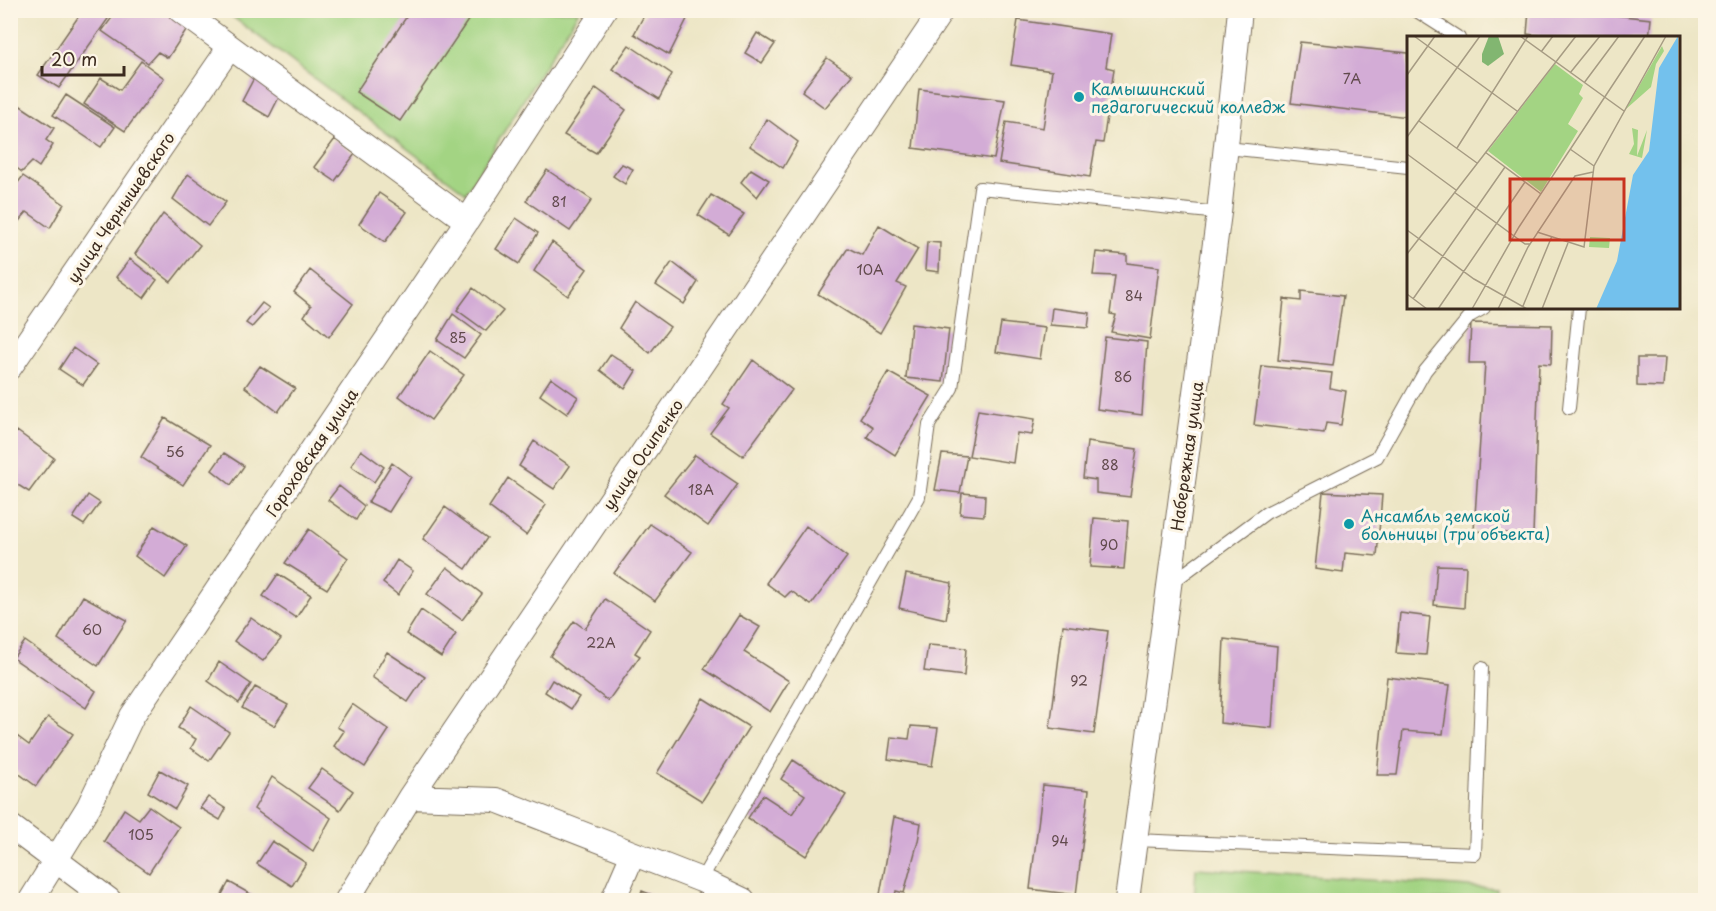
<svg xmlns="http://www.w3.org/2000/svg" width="1716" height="911" font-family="'Playpen Sans',sans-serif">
  <rect width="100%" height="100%" fill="#fcf5e5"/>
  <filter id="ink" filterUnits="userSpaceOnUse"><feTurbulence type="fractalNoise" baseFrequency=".0167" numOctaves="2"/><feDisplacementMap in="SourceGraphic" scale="12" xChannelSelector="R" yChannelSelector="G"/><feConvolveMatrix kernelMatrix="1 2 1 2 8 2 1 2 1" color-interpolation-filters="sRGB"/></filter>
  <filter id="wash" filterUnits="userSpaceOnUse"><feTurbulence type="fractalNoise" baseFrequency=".008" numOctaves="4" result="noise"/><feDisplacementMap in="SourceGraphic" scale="24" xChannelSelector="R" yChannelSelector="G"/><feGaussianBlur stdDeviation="1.35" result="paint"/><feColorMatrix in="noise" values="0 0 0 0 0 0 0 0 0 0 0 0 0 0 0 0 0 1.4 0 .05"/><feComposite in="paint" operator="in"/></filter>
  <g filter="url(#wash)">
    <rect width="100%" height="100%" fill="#ede6c6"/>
    <!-- green -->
    <path fill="#a3d483" stroke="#6f7f50" stroke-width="1.5" d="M225 11H579L466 193Z
      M1196 868 1497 889 1496 900H1194Z"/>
    <g id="blocks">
      <!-- building -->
      <path fill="#d3acd6" d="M83 10H100L110 16 59 88 38 75Z
        M106 10H166L188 27 168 58 158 52 148 63 102 31 114 15Z
        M411 10H475L400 121 356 92Z
        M647 10H672L687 19 669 55 634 34Z
        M1529 10H1567L1651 19 1649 38H1556L1527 34Z
        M1018 20 1111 34 1106 67 1114 69 1103 143 1096 142 1090 177 999 163 1006 122 1043 128 1052 71 1011 65Z
        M757 33 775 44 762 63 745 53Z
        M1300 42 1408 53V117L1291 103Z
        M629 45 672 74 659 99 612 69Z
        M827 58 852 75 825 108 802 91Z
        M141 61 164 78 125 131 84 104 101 78 120 90Z
        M254 78 281 93 269 117 242 101Z
        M596 88 626 110 596 153 564 135Z
        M919 89 1005 100 994 159 913 148Z
        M66 95 115 127 101 147 53 115Z
        M10 99 54 128 46 140 53 145 39 167 32 162 22 172 10 163Z
        M767 119 798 142 783 168 750 146Z
        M335 139 355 154 335 181 314 167Z
        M622 164 633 169 625 184 613 176Z
        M751 169 769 180 757 197 741 182Z
        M547 170 592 200 570 231 526 201Z
        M188 174 226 202 208 226 173 199Z
        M23 176 64 204 50 228 27 212 19 221 10 215V193Z
        M379 193 407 212 385 242 359 224Z
        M711 195 744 214 729 235 698 215Z
        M163 214 200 245 171 282 135 254Z
        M516 218 538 233 519 264 496 249Z
        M879 225 918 249 897 283 906 287 880 333 818 294 848 248 862 255Z
        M552 242 587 269 568 296 534 271Z
        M927 242 940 243 939 272 925 270Z
        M1096 252 1127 255V263L1159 267 1150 339 1111 332 1116 315 1110 314 1115 276 1093 275Z
        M130 259 157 280 144 298 116 277Z
        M672 262 698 282 684 304 656 285Z
        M310 270 353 304 329 337 304 316 311 306 294 292Z
        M473 288 503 311 486 331 457 310Z
        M1301 291 1343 296 1333 366 1278 360 1284 299 1301 301Z
        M635 302 670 327 650 353 619 328Z
        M262 303 269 308 252 327 246 323Z
        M1052 308 1090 313 1088 328 1050 325Z
        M453 314 481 335 464 358 437 340Z
        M1001 323 1045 328 1040 359 996 352Z
        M1471 323 1552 325 1551 364 1539 363 1533 535 1474 531 1485 363H1469Z
        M911 324 949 329 943 382 906 378Z
        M1105 337 1147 342 1142 415 1097 409Z
        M73 348 97 365 83 385 59 369Z
        M430 351 464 375 431 420 399 396Z
        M611 354 636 371 625 389 600 370Z
        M1637 358H1665L1663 387 1637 386Z
        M753 360 792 390 743 456 710 433 729 408 723 404Z
        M260 366 295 388 278 412 245 387Z
        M1262 366 1332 373 1330 388 1346 391 1341 425 1326 423 1324 433 1254 425Z
        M888 372 931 396 895 455 867 437 873 427 860 418Z
        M551 378 578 397 567 414 540 395Z
        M978 410 1035 419 1032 435 1017 433 1013 463 969 456Z
        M165 418 210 445 183 485 141 457Z
        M17 431 54 458 29 492 10 480V441Z
        M534 441 570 466 554 489 519 466Z
        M1087 442 1137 449 1130 497 1096 493V480L1083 478Z
        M361 450 384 467 374 482 351 466Z
        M224 453 244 466 231 485 212 470Z
        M942 454 967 456 960 493 935 490Z
        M695 455 738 484 708 526 664 494Z
        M392 463 411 477 389 512 368 502Z
        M508 478 546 505 526 535 489 507Z
        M339 486 364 506 356 520 328 500Z
        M1323 492 1382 495 1377 556 1345 553 1343 573 1315 569Z
        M962 493 985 495 984 516 960 514Z
        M88 495 100 503 84 525 73 518Z
        M445 507 487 538 466 569 423 539Z
        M1094 518 1128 521 1124 569 1090 567Z
        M650 524 692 552 655 601 614 573Z
        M154 526 187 546 165 578 135 556Z
        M806 526 847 557 811 605 791 591 785 597 766 583Z
        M309 529 348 558 327 589 285 563Z
        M397 560 413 571 398 595 383 583Z
        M1437 565 1466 566 1464 608 1434 605Z
        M447 567 482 594 462 620 427 594Z
        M278 574 311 595 296 618 263 596Z
        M906 574 952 583 946 619 899 608Z
        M83 596 127 620 98 666 58 639Z
        M605 599 650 630 635 653 640 656 608 701 550 656 574 621 585 629Z
        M421 610 456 634 441 657 406 634Z
        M1400 613 1430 617 1426 655 1396 653Z
        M739 615 760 627 744 652 789 681 770 712 704 669Z
        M251 618 281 639 263 661 234 641Z
        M1063 625 1108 631 1094 734 1050 728Z
        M1224 639 1277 646 1272 728 1220 723Z
        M25 641 96 691 86 708 13 658Z
        M928 645 966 648 964 676 924 671Z
        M387 652 425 677 408 702 372 677Z
        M219 662 251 684 239 703 208 681Z
        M1387 677 1450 685 1443 734 1403 731 1397 775H1377Z
        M552 680 579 697 571 709 545 692Z
        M255 687 288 705 274 726 242 708Z
        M703 698 749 727 702 801 657 773Z
        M352 704 389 730 365 767 334 746 344 731 337 727Z
        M191 706 229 732 209 761 191 748 196 739 178 728Z
        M48 717 73 734 36 786 10 767V731L29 745Z
        M911 726 938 728 932 766 888 759 891 737 909 739Z
        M793 760 846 795 806 856 748 818 763 795 792 814 805 795 781 779Z
        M322 769 353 791 340 810 308 788Z
        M160 770 188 786 175 809 148 792Z
        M272 777 331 818 313 851 254 809Z
        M1043 785 1089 790 1076 895 1030 889Z
        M208 797 226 809 220 820 200 808Z
        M149 806 179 827 149 873 104 841 124 809 139 819Z
        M894 817 921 823 918 841 904 893 896 891 894 900H879Z
        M272 841 306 863 292 886 257 864Z
        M229 882 261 900H219Z
        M642 891 665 900H639Z"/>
    </g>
  </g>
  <g filter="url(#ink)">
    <use href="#blocks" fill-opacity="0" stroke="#796c59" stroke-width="1.5"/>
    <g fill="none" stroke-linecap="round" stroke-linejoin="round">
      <!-- service casing -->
      <g stroke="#796c59" stroke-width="14">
        <path id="service" d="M1415 10 1459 38
          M1227 148 1408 167
          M1569 408 1579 308
          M1170 584 1266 513 1377 457 1425 371 1470 316 1484 308
          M1135 840 1475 854 1482 668
          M701 880 919 497 929 425 952 388 980 188 1219 213"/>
      </g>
      <!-- minor casing -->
      <g stroke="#796c59" stroke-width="26">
        <path id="minor" d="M180 10 467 221
          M10 367 230 47
          M410 797 496 800 701 880 743 900
          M10 826 109 900
          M31 900 89 806 132 716 467 221 604 10
          M347 900 410 797 942 10
          M613 900 633 854
          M1127 900 1219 213 1240 10"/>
      </g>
      <!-- service -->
      <use href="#service" stroke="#fff" stroke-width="12"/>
      <!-- minor -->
      <use href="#minor" stroke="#fff" stroke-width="24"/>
    </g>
  </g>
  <!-- markers -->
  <g fill="#0f9aa8" stroke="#fcf5e5" stroke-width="2">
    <circle cx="1079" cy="97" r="6"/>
    <circle cx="1349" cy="524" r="6"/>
  </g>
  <g text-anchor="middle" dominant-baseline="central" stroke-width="6" stroke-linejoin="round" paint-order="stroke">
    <!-- number labels -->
    <g font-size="14" fill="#614a4c">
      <text x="1352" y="78">7А</text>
      <text x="559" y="201">81</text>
      <text x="870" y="269">10А</text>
      <text x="1134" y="295">84</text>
      <text x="458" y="337">85</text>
      <text x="1123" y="376">86</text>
      <text x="175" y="451">56</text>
      <text x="1110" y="464">88</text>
      <text x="701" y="489">18А</text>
      <text x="1109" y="544">90</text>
      <text x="92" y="629">60</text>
      <text x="601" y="642">22А</text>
      <text x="1079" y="680">92</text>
      <text x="141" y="834">105</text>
      <text x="1060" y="840">94</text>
    </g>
    <!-- culture labels -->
    <g font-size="16" fill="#0d838f" stroke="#fcf5e5" text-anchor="start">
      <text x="1091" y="88">Камышинский<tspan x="1091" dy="18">педагогический колледж</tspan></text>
      <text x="1361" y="515">Ансамбль земской<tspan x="1361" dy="18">больницы (три объекта)</tspan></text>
    </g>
    <!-- street labels -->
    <g font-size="16" fill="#3b2a1e" stroke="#fcf5e5">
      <text transform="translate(120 207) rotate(-56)">улица Чернышевского</text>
      <text transform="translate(311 452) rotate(-56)">Гороховская улица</text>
      <text transform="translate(642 454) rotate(-56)">улица Осипенко</text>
      <text transform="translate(1186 456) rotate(-82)">Набережная улица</text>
    </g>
  </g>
  <!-- overview -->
  <g transform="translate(1407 36)">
    <rect width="273" height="273" fill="#ede6c6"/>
    <path d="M255 10 257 15 249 28 244 51 219 73ZM148 28 176 49 172 58 176 62 161 88 171 95 134 156 81 115ZM225 92 231 94 230 120 240 94 235 122 222 118 227 108ZM183 201 203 202 202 212 182 211Z" fill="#a3d483"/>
    <path d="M82 0H91L97 18 81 30 75 26V18Z" fill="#82b671"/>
    <path d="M271 0 273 273H189L210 225 226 139 242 115 252 32Z" fill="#73c1ed"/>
    <path fill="none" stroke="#a69b83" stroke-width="1.5" d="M7 0 110 75M113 0 217 75M134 16 146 0M163 37 193 0M0 39 28 0M177 47 212 0M12 85 70 127M0 101 73 0M50 112 121 0M163 113 187 130M78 116 134 158M0 118 49 154M47 156 118 208H123M0 194 67 243 120 273M130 196 177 211 187 130 259 0M0 218 169 0M0 258 20 273M6 263 98 131M116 270 145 200M31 273 118 146M65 273 112 191 238 0M91 273 121 211 168 140 186 136M135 273 161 207"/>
    <path fill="#c8321e" fill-opacity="0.15" stroke="#c8321e" stroke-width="3" d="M103 143H217V204H103Z"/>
    <rect width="273" height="273" fill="none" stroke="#3b2a1e" stroke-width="3"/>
  </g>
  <!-- margin -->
  <rect width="1716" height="911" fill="none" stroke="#fcf5e5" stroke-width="36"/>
  <!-- scale -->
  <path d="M42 66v9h82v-9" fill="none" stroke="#3b2a1e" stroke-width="3"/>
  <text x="51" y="66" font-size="18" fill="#3b2a1e" stroke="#fcf5e5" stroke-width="4.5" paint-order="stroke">20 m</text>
</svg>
